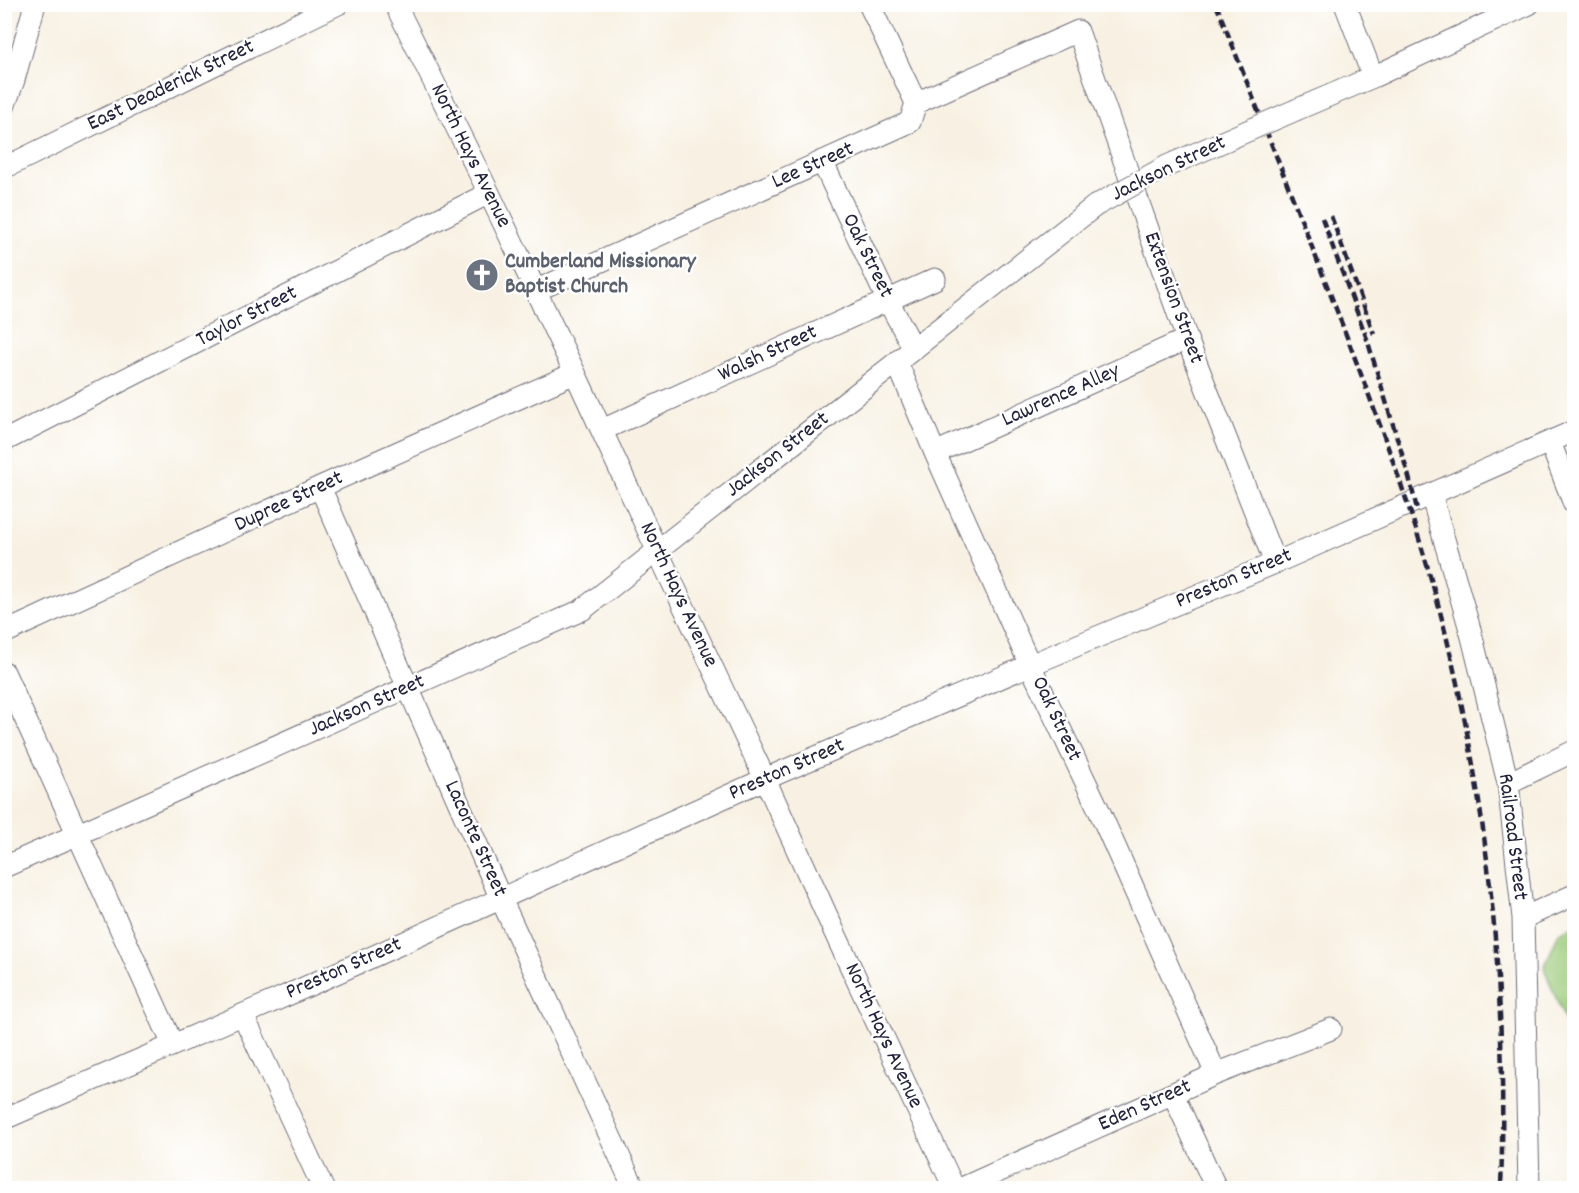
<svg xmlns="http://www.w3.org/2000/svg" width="1579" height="1193" font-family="Dekko,sans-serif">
  <rect width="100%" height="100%" fill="#fff"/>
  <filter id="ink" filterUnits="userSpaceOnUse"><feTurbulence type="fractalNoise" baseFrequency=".0167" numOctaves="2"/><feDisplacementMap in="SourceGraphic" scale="12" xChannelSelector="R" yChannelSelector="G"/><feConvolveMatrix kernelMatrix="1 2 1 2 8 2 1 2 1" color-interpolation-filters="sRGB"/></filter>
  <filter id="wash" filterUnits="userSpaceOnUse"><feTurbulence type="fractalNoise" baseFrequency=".008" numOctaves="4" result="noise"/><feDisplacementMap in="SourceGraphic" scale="24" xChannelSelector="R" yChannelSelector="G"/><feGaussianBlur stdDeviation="1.35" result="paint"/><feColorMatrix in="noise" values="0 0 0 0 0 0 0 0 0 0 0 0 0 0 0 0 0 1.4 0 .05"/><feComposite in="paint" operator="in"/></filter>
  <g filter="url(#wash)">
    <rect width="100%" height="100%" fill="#f8f1e3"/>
    <!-- green -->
    <path fill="#9ac978" stroke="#5e765a" stroke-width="1.5" d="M1574 925V1043L1544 968 1559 932Z"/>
  </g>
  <g filter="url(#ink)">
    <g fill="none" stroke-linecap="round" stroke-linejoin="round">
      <!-- minor casing -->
      <g stroke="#6d6a76" stroke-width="23">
        <path id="minor" d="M395 4 489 193 575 373 657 550 765 779 833 929 954 1188
          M869 4 916 103
          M1345 4 1373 77
          M4 107 14 80 35 4
          M1298 109 1373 77 1529 4
          M822 161 887 299 914 349
          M4 168 338 4
          M535 291 910 122 916 103 1078 31 1187 339 1275 563
          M897 362 935 453 1030 665 1098 808 1216 1074
          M602 430 935 279
          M4 441 489 193
          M1550 442 1574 504
          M935 453 1187 339
          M320 487 501 899 634 1188
          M1431 494 1471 633 1508 783 1523 918 1529 1188
          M4 633 320 487 575 373
          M4 672 173 1045
          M1508 783 1574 751
          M4 867 582 610 1095 206
          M1523 918 1574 895
          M243 1015 323 1188
          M1173 1094 1216 1188
          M4 1119 299 990 765 779 1030 665 1275 563 1574 431
          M962 1188 1216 1074 1331 1029"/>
      </g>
      <!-- minor -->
      <use href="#minor" stroke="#fff" stroke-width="21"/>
      <!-- rail -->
      <path stroke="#22223b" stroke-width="4.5" stroke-dasharray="9 4.5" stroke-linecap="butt" d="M1216 4C1259 113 1303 223 1345 332 1386 440 1427 548 1452 661 1492 834 1507 1011 1501 1188
        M1331 216 1374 334
        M1322 218 1367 339 1409 477 1417 509"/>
      <!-- minor-bridge casing -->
      <g stroke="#6d6a76" stroke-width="23" stroke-linecap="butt">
        <path id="minor-bridge" d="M1095 206 1167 166 1298 109"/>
      </g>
      <!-- minor-bridge -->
      <use href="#minor-bridge" stroke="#fff" stroke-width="21"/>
    </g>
  </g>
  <!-- icons -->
  <defs>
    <g id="church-disc" transform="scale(1.725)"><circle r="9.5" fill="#6b7280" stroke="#fff"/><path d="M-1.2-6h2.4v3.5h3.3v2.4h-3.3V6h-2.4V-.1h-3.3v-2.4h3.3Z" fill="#fff"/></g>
  </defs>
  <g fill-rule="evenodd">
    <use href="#church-disc" x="482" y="275"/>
  </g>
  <g text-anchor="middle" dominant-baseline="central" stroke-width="5" stroke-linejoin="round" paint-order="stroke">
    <!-- street labels -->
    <g font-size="22" fill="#22223b" stroke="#fff">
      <text transform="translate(171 86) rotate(-26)">East Deaderick Street</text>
      <text transform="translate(470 156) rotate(64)">North Hays Avenue</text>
      <text transform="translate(813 166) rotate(-24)">Lee Street</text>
      <text transform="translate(1169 169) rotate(-26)">Jackson Street</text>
      <text transform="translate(867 256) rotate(64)">Oak Street</text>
      <text transform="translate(1173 298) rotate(70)">Extension Street</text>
      <text transform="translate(247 317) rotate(-27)">Taylor Street</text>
      <text transform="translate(768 354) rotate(-25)">Walsh Street</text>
      <text transform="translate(1061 396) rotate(-24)">Lawrence Alley</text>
      <text transform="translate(778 455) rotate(-38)">Jackson Street</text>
      <text transform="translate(289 502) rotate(-25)">Dupree Street</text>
      <text transform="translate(1234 579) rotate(-23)">Preston Street</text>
      <text transform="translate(678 595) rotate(65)">North Hays Avenue</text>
      <text transform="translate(367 706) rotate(-24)">Jackson Street</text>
      <text transform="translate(1056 719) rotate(65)">Oak Street</text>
      <text transform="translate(787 770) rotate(-24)">Preston Street</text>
      <text transform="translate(1512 837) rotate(83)">Railroad Street</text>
      <text transform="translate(475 839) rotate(66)">Laconte Street</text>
      <text transform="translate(344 969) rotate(-24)">Preston Street</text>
      <text transform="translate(883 1036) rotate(65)">North Hays Avenue</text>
      <text transform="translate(1145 1106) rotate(-24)">Eden Street</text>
    </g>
    <!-- worship labels -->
    <g font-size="22" font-weight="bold" fill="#5b616d" stroke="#fff" text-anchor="start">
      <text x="505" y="262">Cumberland Missionary<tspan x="505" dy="25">Baptist Church</tspan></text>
    </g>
  </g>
  <!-- margin -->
  <rect width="1579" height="1193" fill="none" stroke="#fff" stroke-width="24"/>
</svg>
